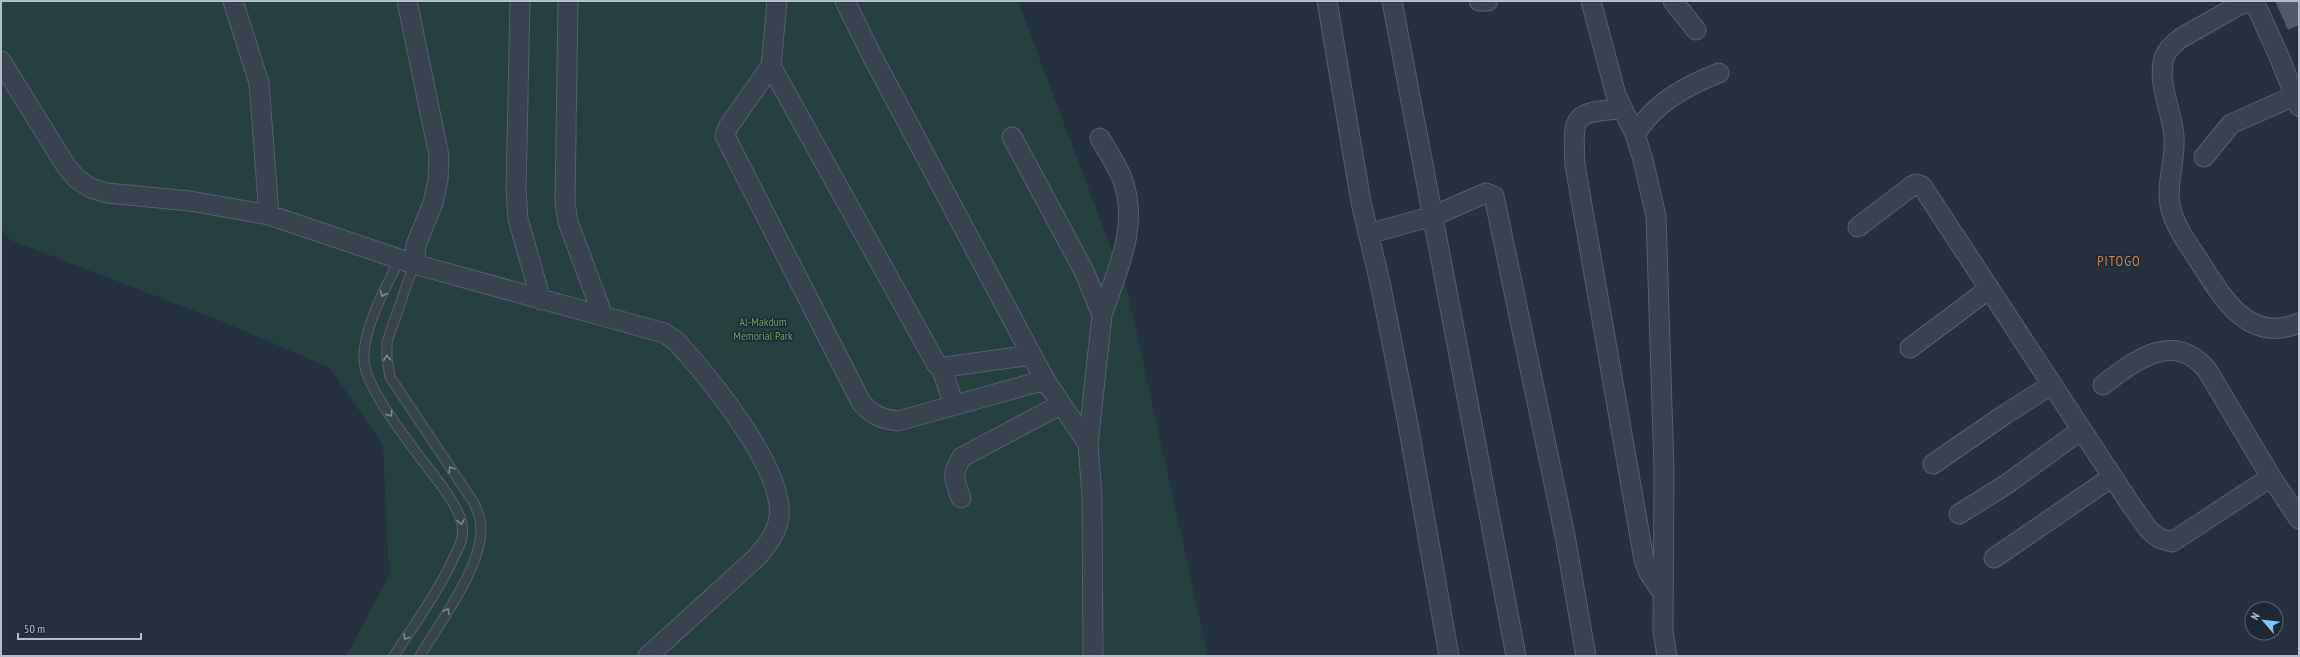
<svg xmlns="http://www.w3.org/2000/svg" width="2300" height="657" font-family="'PT Sans Narrow',sans-serif">
  <rect width="100%" height="100%" fill="#23323d"/>
  <!-- green -->
  <path fill="#26403f" d="M1 1H1018L1128 293 1208 656H346L389 576 383 445 330 368 226 323 10 240 1 229Z"/>
  <!-- building -->
  <path fill="#4b5b69" d="M2275 1H2299V25L2288 30Z"/>
  <g fill="none" stroke-linecap="round" stroke-linejoin="round">
    <!-- lane casing -->
    <g stroke="#55616b" stroke-width="11">
      <path id="lane" d="M414 264 387 342V359L390 377 474 503C476 508 479 514 480 520 488 560 440 622 420 656
        M394 656C415 623 439 591 455 555 457 550 461 544 462 538 465 519 454 504 444 489 423 460 367 394 364 361 362 329 386 287 400 259"/>
    </g>
    <!-- street casing -->
    <g stroke="#55616b" stroke-width="21">
      <path id="street" d="M233 1 259 83 269 215
        M407 1 439 156 438 180 433 203 416 245 414 264
        M520 1 516 190 518 219 541 300
        M568 1 565 202 568 222 603 316
        M845 1 871 54 1045 380 1088 444 1092 497 1093 656
        M1327 1 1361 202 1381 287 1408 424 1449 656
        M1392 1 1516 656
        M1479 1H1488
        M1591 1 1616 95 1635 134 1643 160 1656 216 1664 469 1663 631 1667 656
        M1673 1 1696 30
        M2253 1 2239 5 2181 38C2174 43 2167 49 2164 58 2157 83 2172 111 2174 136 2176 159 2166 183 2170 205 2174 225 2187 243 2198 259 2221 295 2247 345 2299 323
        M2254 1 2278 54 2299 106
        M1 61 66 166 77 179 91 188 107 193 190 201 269 215 414 264 664 333 676 341C707 375 791 475 778 523 774 537 766 546 757 557L648 656
        M771 66 777 1
        M1622 109C1571 112 1573 116 1575 165L1644 560 1649 573 1662 592
        M1635 134C1655 103 1685 86 1719 73
        M1012 137 1084 271 1102 315 1088 444
        M1100 138C1107 151 1117 165 1122 178 1140 226 1117 270 1102 315
        M2204 157 2231 124 2294 96
        M1858 227 1912 186 1916 184 1922 186 2129 502 2149 530 2159 538 2172 542 2271 477 2207 370C2174 330 2135 360 2103 385
        M1368 234 1433 216 1486 193 1494 196 1565 536 1586 656
        M1910 348 1989 289
        M1032 355 945 367 937 365 771 66 728 127 725 136 861 402C872 415 881 419 898 421L1045 380
        M941 367 954 405
        M1933 464 2004 415 2051 385
        M2271 477 2299 519
        M961 498C954 480 951 474 962 457L1060 405
        M1959 514 2007 484 2081 430
        M1994 558 2112 477"/>
    </g>
    <!-- lane -->
    <use href="#lane" stroke="#37434d" stroke-width="9"/>
    <!-- street -->
    <use href="#street" stroke="#37434d" stroke-width="19"/>
  </g>
  <!-- one-way arrows -->
  <defs><path id="oneway-chevron" d="M-2-3.5L2.5 0L-2 3.5" fill="none" stroke-width="1.6" stroke-linecap="round" stroke-linejoin="round"/></defs>
  <g stroke="#7b8791">
    <use href="#oneway-chevron" transform="translate(383 294) rotate(113)"/>
    <use href="#oneway-chevron" transform="translate(387 358) rotate(-93)"/>
    <use href="#oneway-chevron" transform="translate(390 414) rotate(54)"/>
    <use href="#oneway-chevron" transform="translate(451 469) rotate(-124)"/>
    <use href="#oneway-chevron" transform="translate(461 522) rotate(80)"/>
    <use href="#oneway-chevron" transform="translate(447 611) rotate(-59)"/>
    <use href="#oneway-chevron" transform="translate(406 637) rotate(122)"/>
  </g>
  <g text-anchor="middle" dominant-baseline="central" stroke-width="3" stroke-linejoin="round" paint-order="stroke">
    <!-- park labels -->
    <g font-size="12" fill="#699a6d" stroke="#1c2832">
      <text x="763" y="321">Al-Makdum<tspan x="763" dy="14">Memorial Park</tspan></text>
    </g>
    <!-- quarter labels -->
    <g font-size="14" letter-spacing="1" fill="#d8825e" stroke="#1c2832">
      <text x="2119" y="261">PITOGO</text>
    </g>
  </g>
  <!-- border -->
  <rect width="2300" height="657" fill="none" stroke="#b2bec9" stroke-width="4"/>
  <!-- north arrow -->
  <g transform="translate(2264 621) rotate(298)"><circle r="19" fill="#1c2832" stroke="#58646e"/>
  <path d="M0-3L7 15L0 10L-7 15Z" fill="#85c3fb"/>
  <text y="-6" font-size="11" font-weight="bold" text-anchor="middle" fill="#b2bec9">N</text>
  </g>
  <!-- scale -->
  <path d="M18 633v6h123v-6" fill="none" stroke="#b2bec9" stroke-width="2"/>
  <text x="24" y="633" font-size="12" fill="#b2bec9" stroke="#1c2832" stroke-width="3" paint-order="stroke">50 m</text>
</svg>
